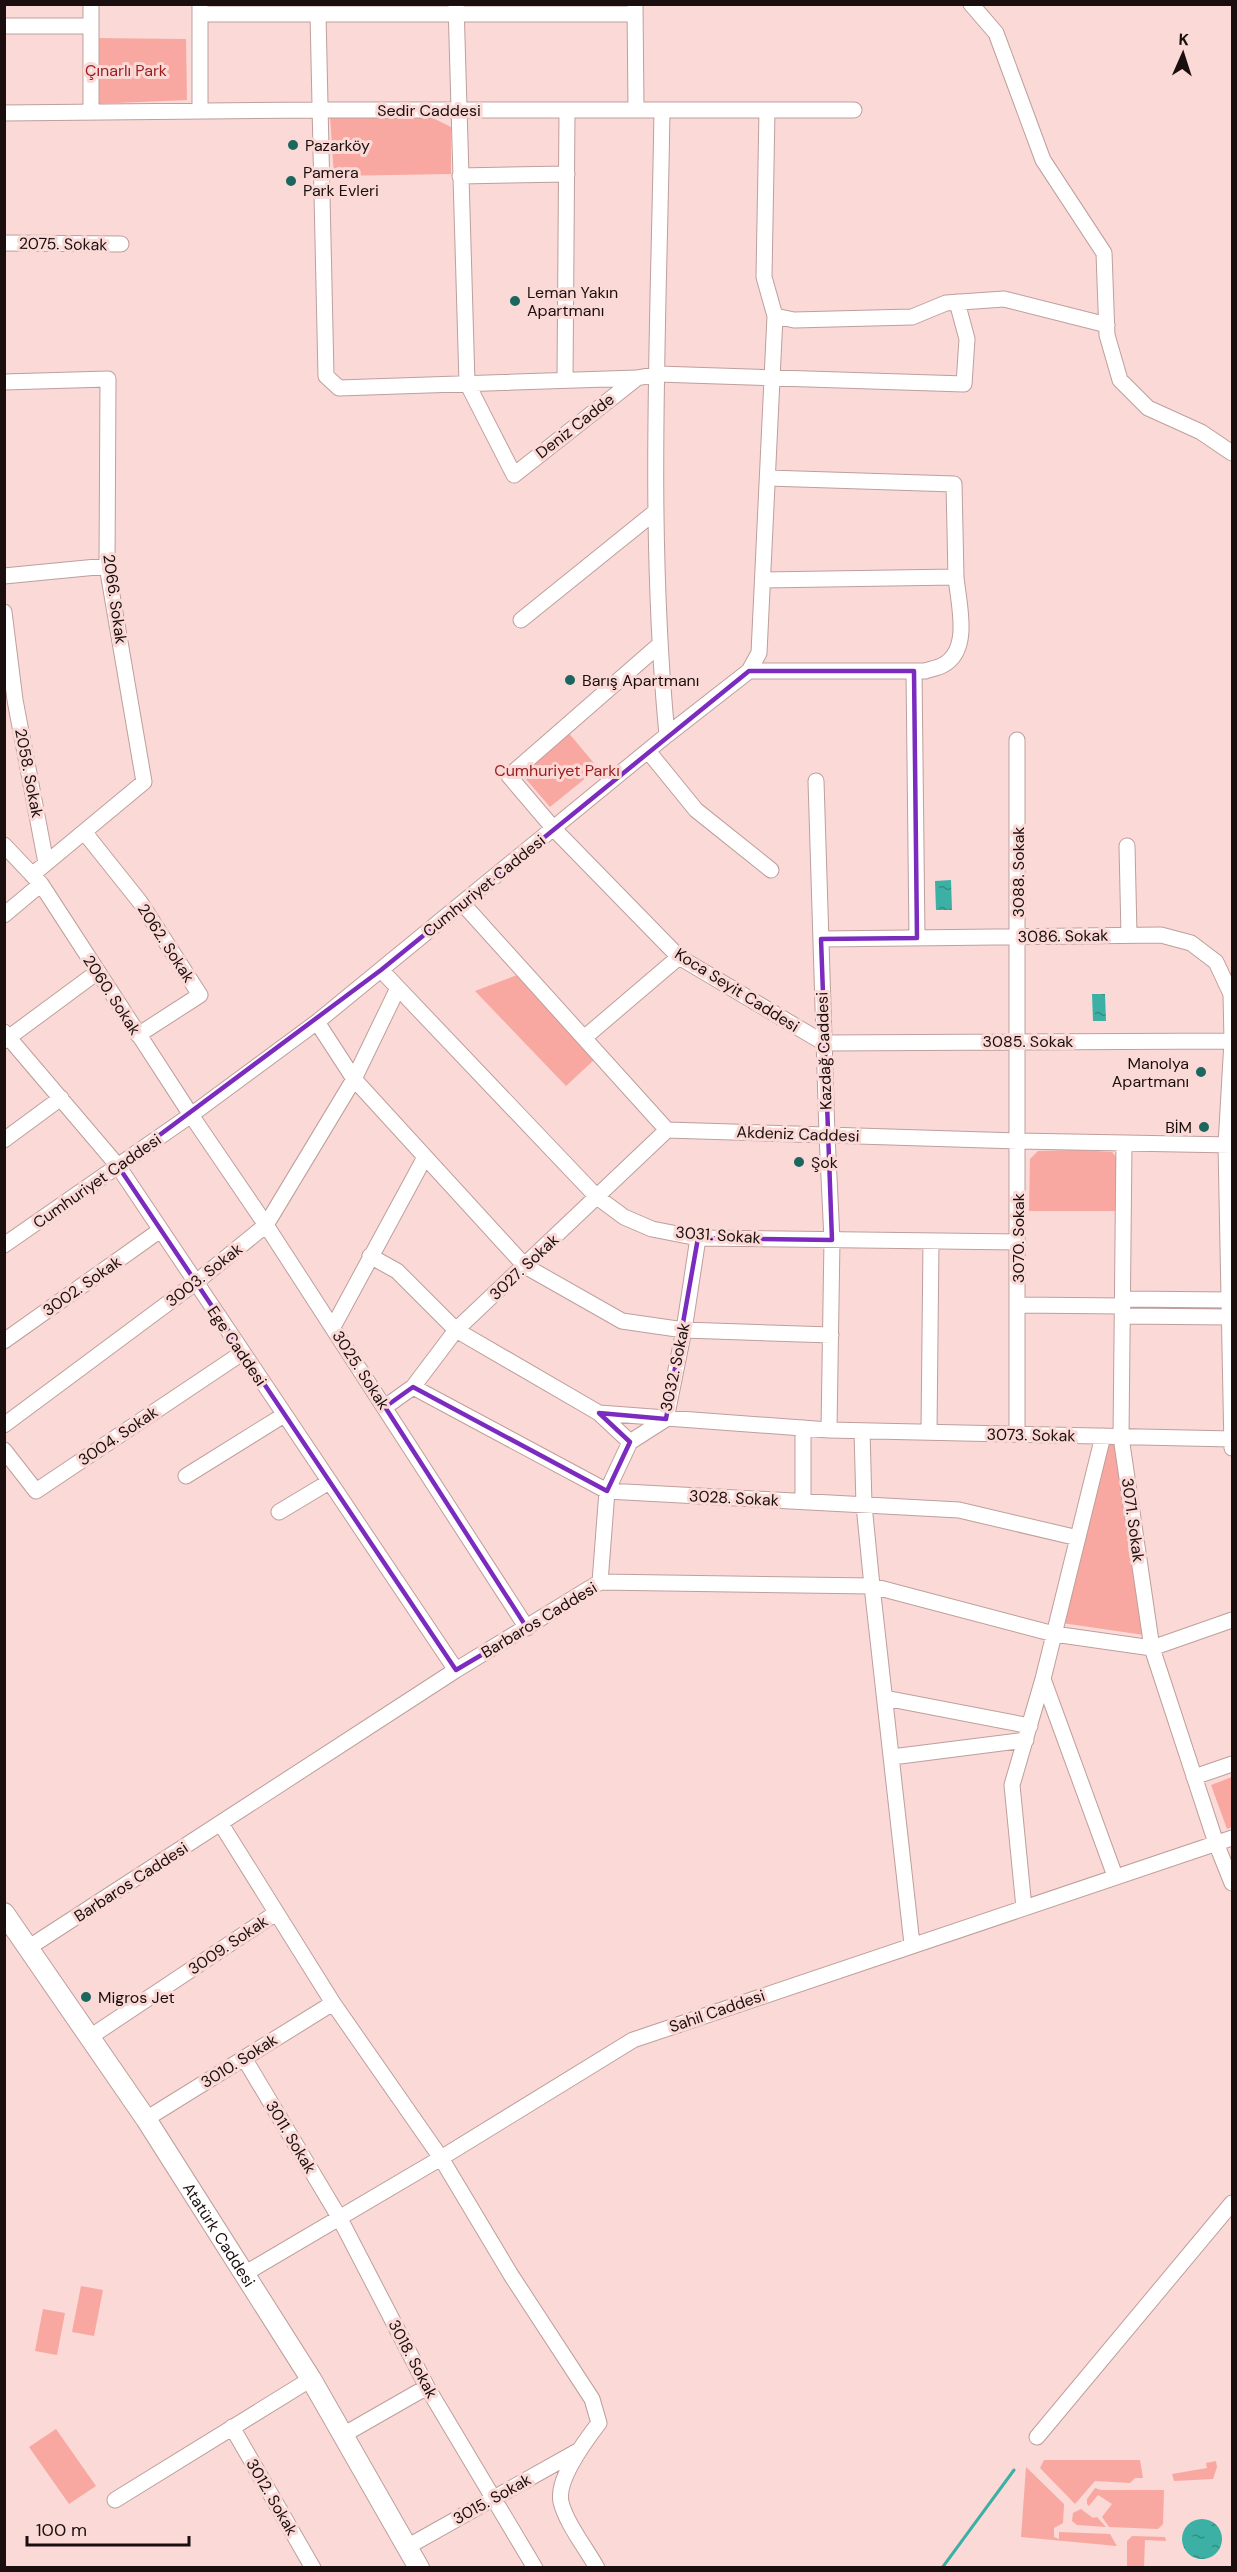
<svg xmlns="http://www.w3.org/2000/svg" width="1237" height="2572" font-family="'DM Sans',sans-serif">
  <defs>
    <pattern id="water-ripples" width="26" height="14" patternUnits="userSpaceOnUse" patternTransform="scale(1.5)"><rect width="26" height="14" fill="#3cb0a4"/><path d="M2 4q2-2 4 0t4 0M15 11q2-2 4 0t4 0" fill="none" stroke="#328e84"/></pattern>
  </defs>
  <rect width="100%" height="100%" fill="#fad9d6"/>
  <!-- green -->
  <path fill="#f8a8a0" d="M93 38 186 39 187 100 92 104Z
    M427 115 451 127V174L334 176 330 116Z
    M567 731 598 768 550 807 519 771Z
    M517 975 595 1059 566 1086 475 991Z
    M1077 1150 1112 1152 1118 1159V1211H1029L1030 1159 1038 1151Z
    M1103 1442 1115 1444 1144 1635 1062 1623Z
    M1232 1777V1827L1227 1829 1211 1785Z
    M81 2286 103 2290 94 2336 72 2332Z
    M43 2309 65 2313 57 2355 35 2351Z
    M56 2429 96 2486 69 2504 29 2447Z
    M1044 2460H1140L1143 2478H1135L1130 2483 1095 2481 1075 2504 1040 2468Z
    M1216 2461 1217 2467 1213 2479 1174 2481 1172 2474 1207 2468 1206 2463Z
    M1026 2467 1064 2504 1063 2523 1054 2528V2537L1059 2539V2532L1110 2534 1117 2546 1021 2537Z
    M1095 2488 1101 2490H1164L1163 2524 1158 2529 1109 2527 1102 2517 1112 2504 1098 2495 1089 2506 1087 2504V2499Z
    M1081 2509 1093 2518 1097 2517 1106 2527 1077 2525 1072 2521 1073 2513Z
    M1132 2536 1165 2537 1166 2541 1145 2540 1144 2567H1127V2541Z"/>
  <!-- water -->
  <path fill="url(#water-ripples)" d="M951 880 952 910H936L935 881Z
    M1092 994H1105L1106 1021H1093Z
    M1182 2539a20 20 0 1 1 40 0a20 20 0 1 1-40 0Z"/>
  <g fill="none" stroke-linecap="round" stroke-linejoin="round">
    <!-- stream -->
    <path stroke="#3cb0a4" stroke-width="3" d="M942 2568 1014 2470"/>
    <!-- minor casing -->
    <g stroke="#be9f9c" stroke-width="17">
      <path id="minor" d="M91 4V112
        M456 4 467 383 514 475 637 378
        M635 4 636 110
        M971 4 996 33 1043 160 1104 253 1107 335 1120 380 1148 408 1201 432 1232 453
        M200 14H635
        M318 14 326 376 339 388 637 378 658 374 964 384 967 339 957 302
        M4 26H91
        M200 111V6
        M4 113 319 110H854
        M460 176 567 174
        M4 243 121 244
        M775 316 794 320 912 317 946 303 1004 299 1107 325
        M565 380 567 110
        M4 382 108 379 107 566 144 782 32 875
        M4 576 107 566
        M763 580 956 577 954 484 768 478
        M4 612 15 700 46 863
        M521 620 655 512
        M658 646 509 776 554 829 679 957 824 1043 1232 1041
        M749 671H925C930 669 938 668 943 665 972 650 958 602 956 577
        M914 671 917 938
        M667 735 749 671 759 653 775 316 764 277 767 110
        M648 751 696 810 771 870
        M816 781 827 1135 832 1240 829 1430
        M85 833 140 902 200 995 138 1035
        M4 845 41 884 191 1115 266 1225 527 1628
        M1127 846 1129 935
        M463 904 667 1130 1018 1141 1232 1145
        M4 915 41 884
        M821 939 1161 935 1191 943 1216 962 1231 994 1232 1041 1226 1145 1232 1448
        M381 970 597 1197 624 1217 652 1229 698 1238 1018 1242
        M317 1022 354 1079 525 1266 622 1321 684 1330 831 1335
        M4 1032 118 1166 456 1670
        M584 1038 679 957
        M4 1041 96 973
        M4 1140 61 1098
        M1124 1143 1121 1437 1152 1648 1216 1843 1232 1883
        M4 1245 191 1115 317 1022 667 735C647 527 659 318 662 110
        M370 1256 397 1271 456 1330 599 1413 630 1442
        M1123 1299 1230 1300
        M1018 1305 1123 1306
        M1123 1316 1230 1317
        M333 1327 425 1157
        M4 1341 159 1231
        M413 1387 607 1491 959 1510 1078 1538
        M385 1407 413 1387 456 1330 667 1130
        M599 1413 829 1430 1232 1439
        M4 1425 195 1283 266 1225 354 1079 398 988
        M803 1428V1502
        M862 1431 864 1505 872 1586 912 1944
        M929 1432 931 1241
        M1017 1434V740
        M4 1450 36 1491 242 1353
        M186 1476 284 1415
        M279 1512 329 1482
        M600 1582 607 1491 630 1442 666 1419 684 1330 698 1238
        M1043 1679 1115 1876
        M885 1698 1030 1726
        M892 1757 1026 1740
        M1194 1777 1232 1764
        M221 1824 333 2003 441 2158 511 2275 592 2399 599 2423C586 2440 556 2479 561 2502 566 2523 586 2548 597 2568
        M1024 1908 1012 1785 1043 1679 1103 1436
        M28 1948 456 1670 600 1582 872 1586 1054 1634 1152 1648 1232 1620
        M90 2037 276 1913
        M244 2058 339 2217 427 2387 535 2568
        M146 2119 333 2003
        M244 2274 441 2158 633 2040 1232 1838
        M232 2427 313 2568
        M343 2435 427 2387
        M1037 2437 1232 2203
        M115 2500 311 2379
        M407 2547 576 2452"/>
    </g>
    <!-- major casing -->
    <g stroke="#be9f9c" stroke-width="22">
      <g id="major">
        <path id="s1" d="M4 1913 146 2119 311 2379 419 2568"/>
      </g>
    </g>
    <!-- minor -->
    <use href="#minor" stroke="#fff" stroke-width="15"/>
    <!-- major -->
    <use href="#major" stroke="#fff" stroke-width="20"/>
  </g>
  <!-- marked area -->
  <path fill="none" stroke="#7b2cbf" stroke-width="4.5" stroke-linejoin="round" d="M749 671H914L917 938 821 939 832 1240 698 1238 666 1419 599 1413 630 1442 607 1491 413 1387 385 1407 527 1628 456 1670 118 1166 381 970Z"/>
  <!-- markers -->
  <g fill="#1b665f" stroke="#fad9d6" stroke-width="2">
    <circle cx="293" cy="145" r="6"/>
    <circle cx="291" cy="181" r="6"/>
    <circle cx="515" cy="301" r="6"/>
    <circle cx="570" cy="680" r="6"/>
    <circle cx="1201" cy="1072" r="6"/>
    <circle cx="1204" cy="1127" r="6"/>
    <circle cx="799" cy="1162" r="6"/>
    <circle cx="86" cy="1997" r="6"/>
  </g>
  <g text-anchor="middle" dominant-baseline="central" stroke-width="6" stroke-linejoin="round" paint-order="stroke">
    <!-- park labels -->
    <g font-size="16" fill="#991c1f" stroke="#fad9d6">
      <text x="126" y="70">Çınarlı Park</text>
      <text x="557" y="770">Cumhuriyet Parkı</text>
    </g>
    <!-- street labels -->
    <g font-size="16" fill="#1a0f0e" stroke="#fad9d6">
      <text x="429" y="110">Sedir Caddesi</text>
      <text transform="translate(63 244) rotate(1)">2075. Sokak</text>
      <text transform="translate(575 426) rotate(-38)">Deniz Cadde</text>
      <text transform="translate(115 599) rotate(82)">2066. Sokak</text>
      <text transform="translate(29 773) rotate(79)">2058. Sokak</text>
      <text transform="translate(1018 872) rotate(-90)">3088. Sokak</text>
      <text transform="translate(484 886) rotate(-39)">Cumhuriyet Caddesi</text>
      <text transform="translate(1063 936) rotate(-1)">3086. Sokak</text>
      <text transform="translate(166 943) rotate(57)">2062. Sokak</text>
      <text transform="translate(737 990) rotate(32)">Koca Seyit Caddesi</text>
      <text transform="translate(112 995) rotate(57)">2060. Sokak</text>
      <text x="1028" y="1041">3085. Sokak</text>
      <text transform="translate(824 1051) rotate(-92)">Kazdağ Caddesi</text>
      <text transform="translate(798 1134) rotate(2)">Akdeniz Caddesi</text>
      <text transform="translate(97 1181) rotate(-35)">Cumhuriyet Caddesi</text>
      <text transform="translate(718 1235) rotate(4)">3031. Sokak</text>
      <text transform="translate(1018 1238) rotate(-90)">3070. Sokak</text>
      <text transform="translate(524 1267) rotate(-43)">3027. Sokak</text>
      <text transform="translate(204 1275) rotate(-38)">3003. Sokak</text>
      <text transform="translate(82 1286) rotate(-35)">3002. Sokak</text>
      <text transform="translate(237 1346) rotate(56)">Ege Caddesi</text>
      <text transform="translate(675 1367) rotate(-78)">3032. Sokak</text>
      <text transform="translate(361 1370) rotate(57)">3025. Sokak</text>
      <text transform="translate(1031 1435) rotate(1)">3073. Sokak</text>
      <text transform="translate(118 1436) rotate(-34)">3004. Sokak</text>
      <text transform="translate(734 1498) rotate(3)">3028. Sokak</text>
      <text transform="translate(1133 1520) rotate(82)">3071. Sokak</text>
      <text transform="translate(539 1620) rotate(-31)">Barbaros Caddesi</text>
      <text transform="translate(131 1882) rotate(-33)">Barbaros Caddesi</text>
      <text transform="translate(228 1945) rotate(-34)">3009. Sokak</text>
      <text transform="translate(717 2011) rotate(-19)">Sahil Caddesi</text>
      <text transform="translate(239 2061) rotate(-32)">3010. Sokak</text>
      <text transform="translate(291 2137) rotate(59)">3011. Sokak</text>
      <text stroke="none"><textPath href="#s1" startOffset="387">Atatürk Caddesi</textPath></text>
      <text transform="translate(413 2359) rotate(62)">3018. Sokak</text>
      <text transform="translate(272 2497) rotate(60)">3012. Sokak</text>
      <text transform="translate(492 2499) rotate(-29)">3015. Sokak</text>
    </g>
    <!-- poi labels -->
    <g font-size="16" fill="#1a0f0e" stroke="#fad9d6" text-anchor="start">
      <text x="305" y="145">Pazarköy</text>
      <text x="303" y="172">Pamera<tspan x="303" dy="18">Park Evleri</tspan></text>
      <text x="527" y="292">Leman Yakın<tspan x="527" dy="18">Apartmanı</tspan></text>
      <text x="582" y="680">Barış Apartmanı</text>
      <text x="1189" y="1063" text-anchor="end">Manolya<tspan x="1189" dy="18">Apartmanı</tspan></text>
      <text x="1192" y="1127" text-anchor="end">BİM</text>
      <text x="811" y="1162">Şok</text>
      <text x="98" y="1997">Migros Jet</text>
    </g>
  </g>
  <!-- border -->
  <rect width="1237" height="2572" fill="none" stroke="#1a0f0e" stroke-width="12"/>
  <!-- north arrow -->
  <g transform="translate(1183 54) rotate(3)" stroke="#fad9d6" stroke-width="4.5" paint-order="stroke">
  <path d="M0-4.5L10 22L0 15L-10 22Z" fill="#1a0f0e"/>
  <text y="-9" font-size="16" font-weight="bold" text-anchor="middle" fill="#1a0f0e">K</text>
  </g>
  <!-- scale -->
  <path d="M27 2536v9h162v-9" fill="none" stroke="#1a0f0e" stroke-width="3"/>
  <text x="36" y="2536" font-size="18" fill="#1a0f0e" stroke="#fad9d6" stroke-width="4.5" paint-order="stroke">100 m</text>
</svg>
